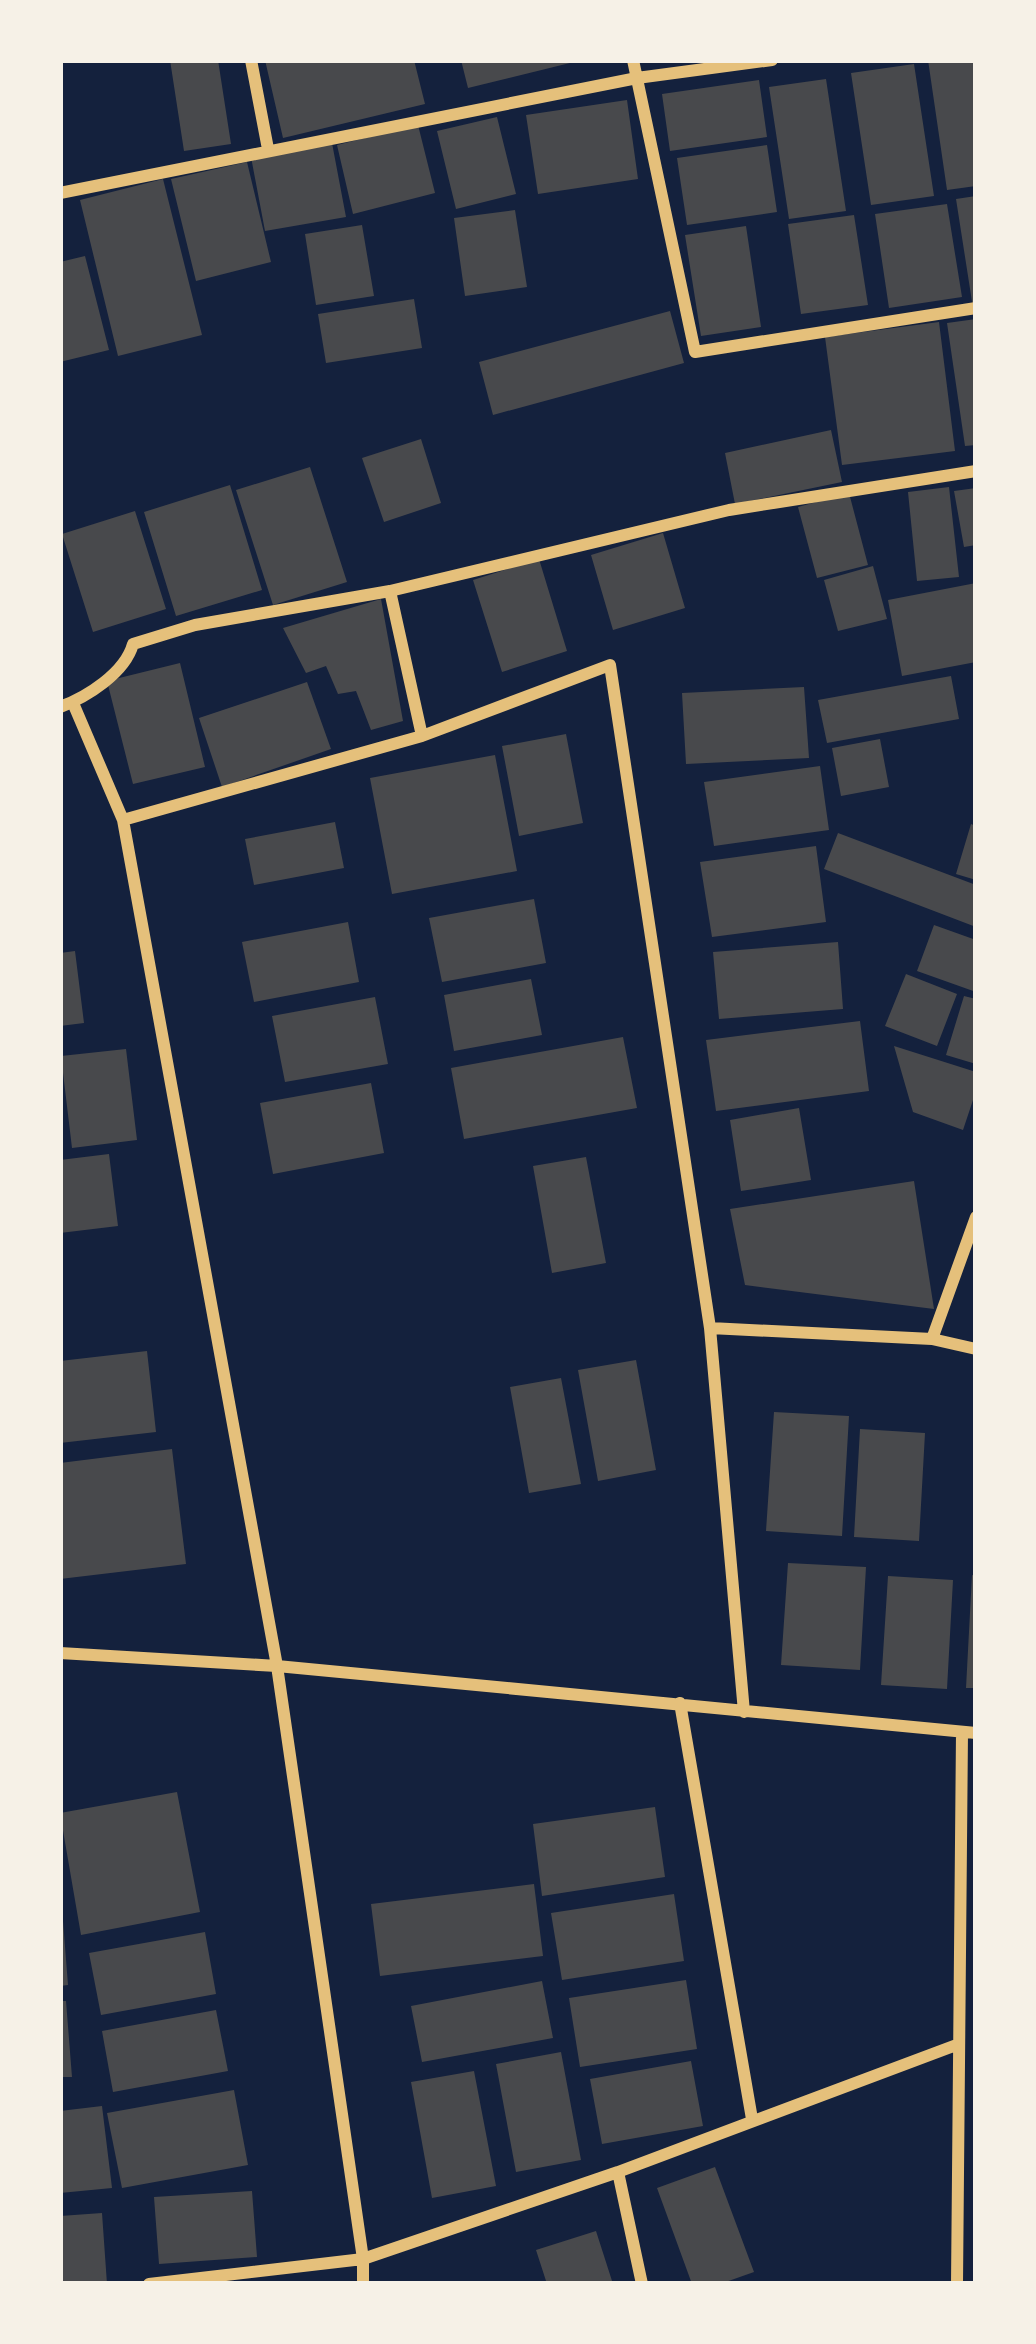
<svg xmlns="http://www.w3.org/2000/svg" width="1036" height="2344" font-family="Bitter,serif">
  <rect width="100%" height="100%" fill="#14213d"/>
  <!-- building -->
  <path fill="#48494c" d="M170 60H218L231 144 184 151Z
    M265 60H414L425 104 283 138Z
    M461 60H574V62L468 88Z
    M928 60H976V186L947 190Z
    M914 64 934 196 871 205 851 73Z
    M826 79 846 211 789 219 769 87Z
    M759 80 767 137 670 151 662 94Z
    M627 100 638 179 538 194 526 115Z
    M497 117 516 194 456 209 437 131Z
    M418 125 435 193 353 214 337 145Z
    M332 143 346 217 265 231 251 157Z
    M767 145 777 212 687 225 677 158Z
    M247 162 271 262 196 281 171 179Z
    M163 179 202 335 118 356 80 200Z
    M976 196V307L973 308 956 199Z
    M947 204 962 297 889 308 875 214Z
    M515 210 527 287 465 296 454 218Z
    M854 215 868 305 801 314 788 224Z
    M362 225 374 296 316 305 305 234Z
    M746 226 761 327 701 336 685 235Z
    M85 256 109 350 60 362V262Z
    M414 299 422 348 326 363 318 314Z
    M670 311 684 363 493 415 479 362Z
    M976 319V445L965 446 947 323Z
    M939 322 955 451 842 465 825 337Z
    M831 430 842 482 735 504 725 453Z
    M421 439 441 503 384 522 362 458Z
    M310 467 347 582 273 605 236 490Z
    M230 485 262 590 176 616 144 512Z
    M949 487 959 577 917 581 908 492Z
    M976 488V545L964 547 954 491Z
    M849 493 868 565 817 578 798 507Z
    M135 511 166 609 93 632 62 534Z
    M663 533 685 608 613 630 591 555Z
    M539 559 567 651 502 672 473 580Z
    M873 566 887 619 838 631 824 580Z
    M976 583V662L902 676 888 600Z
    M381 599 403 721 371 730 356 691 338 694 326 666 306 673 283 628Z
    M180 663 205 767 133 784 107 681Z
    M951 676 959 719 827 743 818 700Z
    M307 682 331 749 222 787 199 718Z
    M804 687 809 758 686 764 682 693Z
    M566 734 583 823 519 836 502 746Z
    M880 739 889 787 841 796 832 748Z
    M495 755 517 871 392 894 370 778Z
    M820 766 829 830 714 846 704 782Z
    M335 822 344 868 254 885 245 839Z
    M971 824 976 826V880L956 874Z
    M838 833 976 885V927L824 869Z
    M816 846 826 922 712 937 700 862Z
    M534 899 546 963 442 982 429 918Z
    M348 922 359 982 254 1002 242 942Z
    M934 925 976 940V992L917 971Z
    M838 942 843 1009 719 1019 713 952Z
    M75 951 84 1023 60 1026V953Z
    M906 974 957 994 937 1046 885 1026Z
    M531 979 542 1035 454 1051 444 995Z
    M964 996 976 999V1064L946 1055Z
    M375 997 388 1064 285 1082 272 1016Z
    M860 1021 869 1091 716 1111 706 1040Z
    M623 1037 637 1108 464 1139 451 1068Z
    M894 1046 976 1072V1091L963 1130 913 1112Z
    M126 1049 137 1140 72 1148 61 1056Z
    M371 1083 384 1153 273 1174 260 1103Z
    M799 1108 811 1180 741 1191 730 1120Z
    M109 1154 118 1226 60 1233V1160Z
    M586 1157 606 1263 552 1273 533 1166Z
    M914 1181 934 1309 745 1285 730 1209Z
    M147 1351 156 1432 60 1443V1361Z
    M636 1360 656 1470 598 1481 578 1370Z
    M561 1378 581 1484 529 1493 510 1387Z
    M774 1412 849 1416 842 1536 766 1531Z
    M860 1429 925 1433 919 1541 854 1537Z
    M172 1449 186 1564 60 1579V1463Z
    M788 1563 866 1567 860 1670 781 1665Z
    M972 1575 976 1576V1688H966Z
    M888 1576 953 1580 947 1689 881 1685Z
    M177 1792 200 1912 81 1935 60 1813Z
    M655 1807 665 1877 542 1896 533 1824Z
    M534 1884 543 1956 380 1976 371 1904Z
    M674 1894 684 1961 562 1980 551 1913Z
    M60 1921H63L68 1985 60 1986Z
    M205 1932 216 1994 101 2015 89 1953Z
    M686 1980 697 2049 580 2067 569 1998Z
    M542 1981 553 2038 422 2062 411 2006Z
    M60 2001H66L72 2077H60Z
    M216 2010 228 2071 113 2092 102 2031Z
    M561 2052 581 2160 516 2172 496 2064Z
    M691 2061 703 2126 602 2144 590 2079Z
    M474 2071 496 2186 432 2198 411 2082Z
    M234 2090 248 2165 122 2188 107 2113Z
    M102 2106 112 2188 60 2193V2111Z
    M715 2167 754 2272 720 2284H692L657 2188Z
    M252 2191 257 2257 159 2264 154 2197Z
    M102 2213 107 2284H60V2216Z
    M596 2231 613 2284H547L536 2250Z"/>
  <g fill="none" stroke-linecap="round" stroke-linejoin="round">
    <!-- minor -->
    <path stroke="#e5c07b" stroke-width="12" d="M251 60 268 149
      M633 60 695 352 976 308
      M60 193 637 78 772 60
      M390 591 422 736
      M73 703 123 820 277 1666 363 2259V2284
      M60 707C87 697 125 673 133 644L195 625 390 591 729 510 976 471
      M123 820 422 736 610 665 710 1328
      M932 1339 976 1217
      M60 1653 277 1666 976 1733
      M680 1703 752 2119
      M744 1712 710 1328 932 1339 976 1349
      M618 2172 642 2284
      M149 2284 363 2259 618 2172 959 2044
      M957 2284 962 1732"/>
  </g>
  <!-- border -->
  <rect width="1036" height="2344" fill="none" stroke="#f6f1e7" stroke-width="126"/>
</svg>
